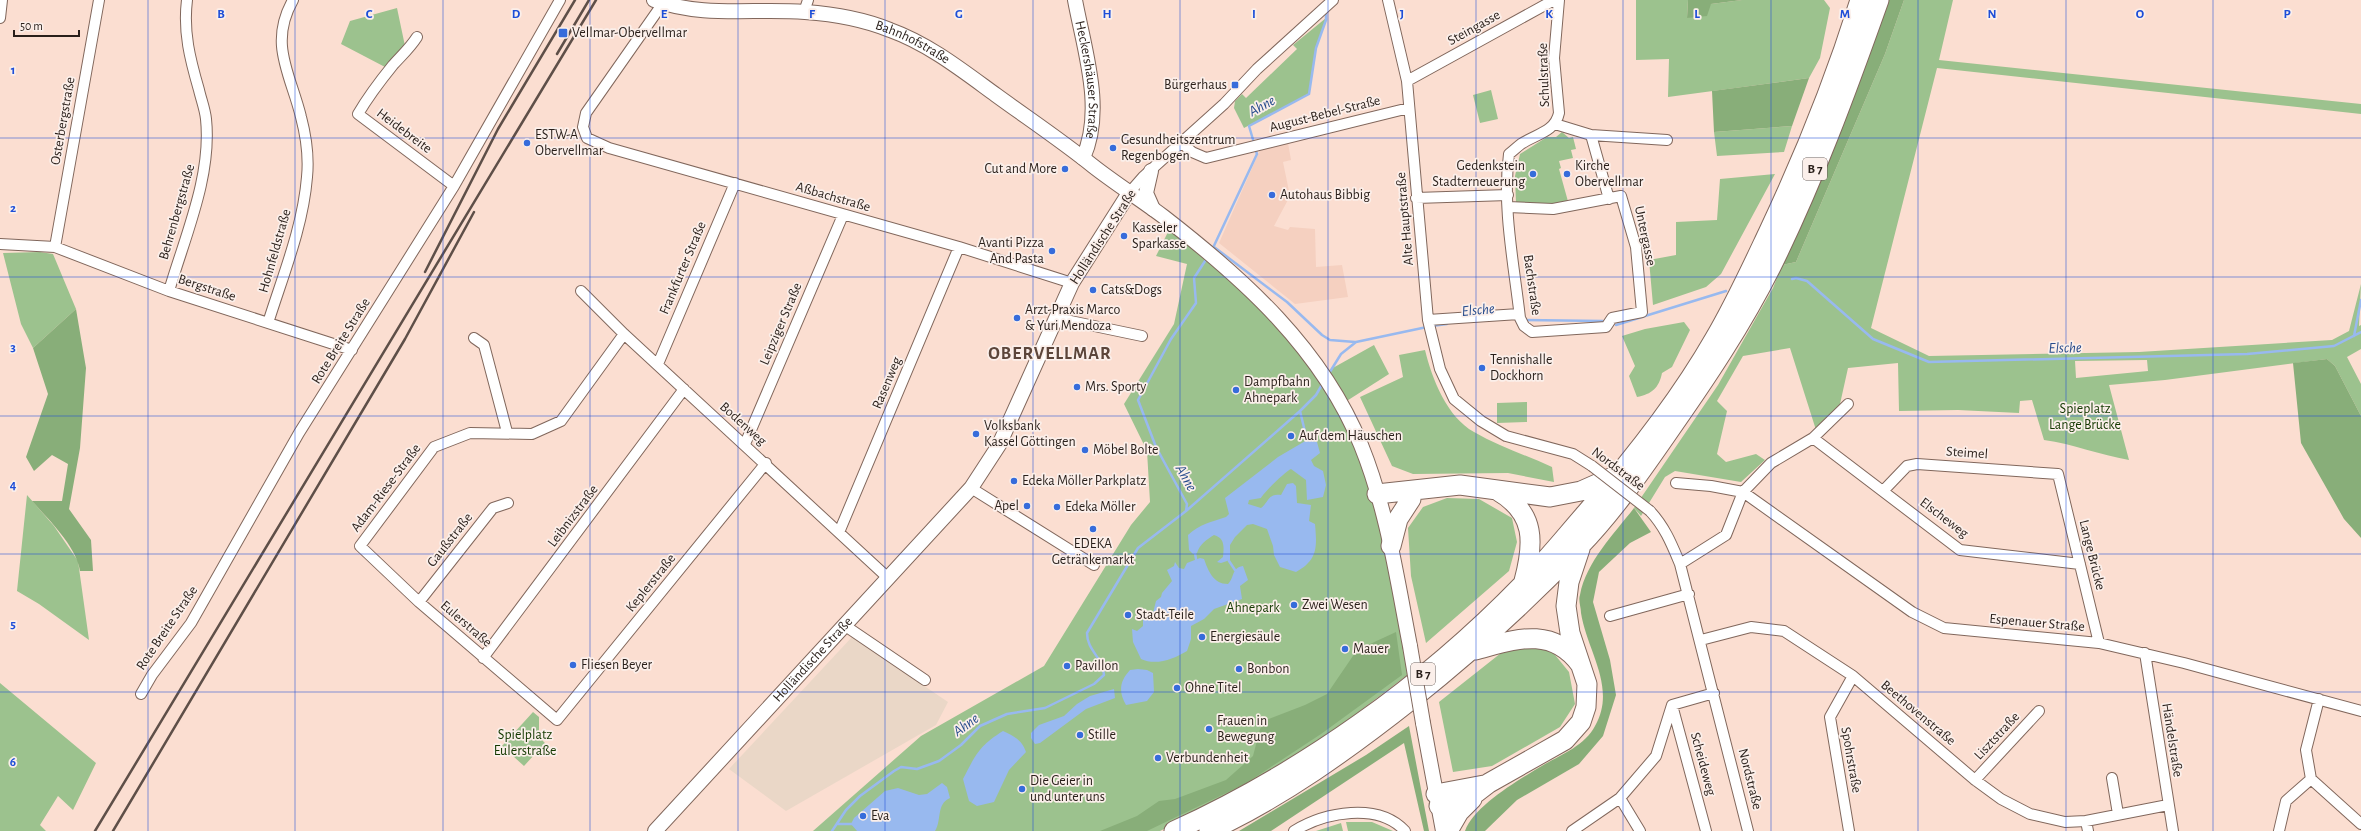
<svg xmlns="http://www.w3.org/2000/svg" width="2361" height="831" font-family="'Alegreya Sans',sans-serif">
  <rect width="100%" height="100%" fill="#fbded1"/>
  <!-- built -->
  <path fill="#f5d0c0" d="M1288 143 1291 160 1283 162 1290 196 1274 226 1288 230 1290 227 1315 229 1316 267 1342 265 1348 297 1295 304 1219 243 1260 150Z"/>
  <!-- industrial -->
  <path fill="#ead7c7" d="M852 637 948 702 936 725 786 811 729 769Z"/>
  <!-- green -->
  <path fill="#9cc28e" fill-rule="evenodd" d="M1636 0H1688L1687 18 1711 4 1742 0H1824L1830 8 1820 58 1809 78 1668 97 1669 59 1636 60Z
    M1904 0H1953L1939 60 2361 104V114L1937 68 1871 328 1929 356 2139 352 2332 340 2349 331 2361 284 2359 326 2361 325V349L2347 357 2361 384V416L2335 366 2327 359 2165 380 2109 385 2129 460C2100 455 2073 444 2044 440L2032 400 2020 401 2019 413 1958 410 1899 411 1898 363 1848 368 1840 404 1816 430 1790 348 1743 356 1717 401 1727 411 1717 454 1726 462 1756 454 1765 460 1741 482 1675 471 1665 477 1641 516 1634 508 1718 385 1773 288 1782 265 1796 262 1885 54ZM2147 360 2148 371 2076 378 2075 361Z
    M397 8 405 46 385 67 341 44 350 21Z
    M1326 18 1316 48 1309 94 1244 128 1234 108 1235 101 1242 94 1246 98 1297 49 1293 45Z
    M1491 90 1498 119 1480 123 1473 95Z
    M1792 126 1784 152 1717 156 1714 132Z
    M1562 132 1569 138 1573 137 1576 149 1571 150 1573 158 1559 161 1561 168 1559 169 1569 205 1516 203 1515 176 1520 154 1547 137H1556Z
    M1775 174 1721 274 1706 287 1653 305 1649 260 1676 255V222L1717 220 1720 179Z
    M1172 224 1201 248 1322 374 1374 345 1389 374 1342 404 1361 445 1414 670 1319 742 1250 786 1160 831H813L921 736 1044 666 1131 525 1150 502 1147 451 1124 404 1174 324 1187 264 1156 256Z
    M40 252 53 254 76 309 33 348 21 324 3 253Z
    M1684 322 1690 330 1672 367 1662 373C1659 388 1652 394 1637 397L1629 376 1635 366 1622 336 1645 329Z
    M1425 350C1432 379 1447 417 1474 432 1498 446 1526 455 1552 467L1554 482 1508 473 1413 474 1392 466 1360 397 1403 377 1399 355Z
    M1527 402V422L1497 423V403Z
    M27 495 54 526 78 561 89 640 39 604 17 591Z
    M1447 498 1479 499 1512 518 1517 542 1509 571 1426 643 1411 576 1408 528 1423 507Z
    M1526 647 1551 650 1569 672 1575 704 1560 727 1492 766 1453 772 1439 702 1501 653Z
    M0 683 96 763 73 810 58 796 40 825 46 831H0Z
    M533 712 539 717V737L545 743 524 766 502 746Z
    M1346 822H1372L1393 831H1348Z
    M1341 823 1343 831H1316Z"/>
  <!-- forest -->
  <path fill="#88ae79" d="M1688 0H1742L1711 4 1707 16 1687 18Z
    M1888 0H1904L1885 54 1796 262 1782 265C1823 178 1855 90 1888 0Z
    M1809 78 1792 126 1714 132 1712 91Z
    M76 309 86 368 80 448 69 509 91 540 93 571H80C77 547 48 519 32 501H62L68 464 52 455 34 471 26 457 48 394 33 348Z
    M2327 359 2335 366 2361 416V538L2344 519 2301 443 2293 363Z
    M1634 508 1651 532 1630 543 1599 572 1593 602 1610 660 1616 695 1603 736 1579 764 1517 800 1485 831H1465C1474 805 1522 778 1545 764 1563 754 1585 745 1595 726 1617 688 1587 651 1581 613 1581 607 1578 600 1580 595 1586 562 1614 534 1634 508Z
    M1396 632 1402 675 1321 734 1245 784 1147 831H1100L1137 816 1159 801 1175 799 1226 780 1253 756 1260 729 1266 720 1305 705 1327 694 1357 650Z
    M1409 726 1429 831H1424L1404 743 1271 831H1239L1366 755Z"/>
  <!-- water -->
  <path fill="#98b9ef" d="M1307 440 1317 442 1320 453 1311 460 1314 466 1323 471 1326 485 1323 497 1307 500 1306 480 1291 469C1286 471 1263 493 1261 498L1249 500 1248 504 1261 508C1269 502 1268 493 1281 495L1287 484 1293 483 1296 486 1297 503 1311 505 1309 521 1315 524C1317 547 1318 560 1296 572L1280 567 1274 555 1273 546 1267 529 1253 524 1247 525 1235 537 1230 545V560L1221 563 1217 562 1223 557C1224 547 1225 538 1214 535 1206 540 1200 544 1197 553L1193 554 1189 550 1188 535C1200 524 1211 522 1226 517L1229 514 1225 498 1278 457Z
    M1200 558 1204 559C1208 570 1213 584 1228 584 1235 577 1231 568 1243 566L1248 580 1240 586 1242 599 1214 609 1204 619 1191 626V639L1187 651C1174 659 1156 666 1141 659L1133 642 1132 629 1137 631 1143 626V616L1153 613 1156 601 1161 597 1162 593 1172 581 1167 570 1174 566 1175 562 1179 568 1184 569 1187 563Z
    M1138 669 1147 670 1153 673 1154 692 1147 701 1126 705C1118 691 1120 681 1130 670Z
    M1114 689 1115 698 1086 709 1040 743 1035 744 1031 738V733L1039 725 1064 716 1077 704 1090 696Z
    M1003 731C1014 736 1022 740 1026 752L1009 770 994 802 977 806 969 801 963 779C976 754 979 746 1003 731Z
    M942 783 947 787 950 798C936 804 942 820 935 831H857L851 824 854 818 885 791 898 788 919 795 927 794Z"/>
  <g fill="none" stroke-linecap="round" stroke-linejoin="round">
    <!-- stream -->
    <path stroke="#98b9ef" stroke-width="2.5" d="M1254 143 1249 126 1309 94 1316 48 1326 20V10
      M1214 247 1287 302 1322 335 1330 340 1355 342
      M1212 250 1257 154 1255 148
      M1792 279 1796 278 1807 281 1873 339 1929 362 2247 354 2334 346 2361 332
      M1524 320 1603 321
      M1616 325 1726 291
      M1432 326 1447 324
      M2354 336 2361 300
      M1328 375 1341 354 1356 342 1427 327
      M1307 440 1300 411 1316 395 1323 383
      M1186 511 1300 411
      M1195 553 1196 559
      M1229 561 1235 570
      M837 824H852
      M832 831 846 810 860 796 894 771 901 767 917 769 939 761 961 745 980 726 1007 714 1045 708 1094 684 1104 675C1103 657 1087 651 1087 633L1138 548 1186 511 1187 504 1156 447 1138 400 1171 339 1196 303 1194 278 1207 258"/>
    <!-- street casing -->
    <g stroke="#81675c" stroke-width="12">
      <path id="street" d="M1388 0 1407 81 1428 320 1440 369 1454 399 1481 421 1506 436 1573 454 1592 466
        M663 3 586 113 583 127 587 138 609 148 959 247 1072 283
        M804 12 808 0
        M0 18 2 0
        M417 37C410 48 402 55 393 65 380 81 368 97 358 114L454 186
        M1407 81 1554 0
        M1555 124 1591 135 1667 140
        M1591 135 1609 199
        M1182 143 1192 152 1206 158 1409 108
        M1129 193 1143 177 1224 104 1257 69 1333 0
        M1416 198 1508 195
        M1508 207 1553 209 1621 196 1636 247 1642 312 1612 318 1606 327 1532 332 1524 326 1520 318C1514 264 1502 208 1509 154 1513 151 1517 147 1521 144 1536 134 1555 132 1559 113L1554 58 1559 0
        M0 244 55 247 169 291 352 350
        M55 247 99 0
        M169 291C185 236 212 176 206 119 205 109 201 99 199 90 190 59 183 32 187 0
        M581 291 624 334 887 577
        M1056 318 1142 336
        M1428 320 1519 314
        M268 323C283 275 303 227 307 177 309 157 306 136 301 117 291 75 268 44 293 0
        M624 334 561 421 532 434 470 433 434 447 360 546 419 602 557 720 766 463
        M474 338 484 345 507 432
        M658 364 735 183
        M1813 438 1960 550 2080 564
        M745 444 843 215
        M1676 483 1711 486 1743 492 1912 612 1944 628 2099 643 2184 663 2361 711
        M971 488 1094 565
        M1884 490 1907 466 1917 464 2058 474 2099 643
        M1650 511C1665 527 1672 545 1680 564L1748 831
        M840 530 959 247
        M1680 564 1726 535 1743 492 1771 463 1813 438 1848 404
        M419 602 493 508 508 503
        M1610 616 1689 594
        M844 625 925 680
        M1701 640 1751 627 1784 631 1853 676 1975 780 2001 799 2030 814 2065 822 2086 821 2168 805
        M2145 653 2173 831
        M483 658 684 389
        M141 694 152 675 191 623 299 433 454 186 560 0
        M2319 699 2306 750 2311 779 2361 824
        M1672 705 1706 831
        M2112 778 2118 814
        M1975 780 2039 711
        M1620 798 1640 831
        M2086 821 2088 831
        M1294 831C1325 812 1378 802 1405 831
        M1572 831 1620 798 1656 756 1672 705 1714 693
        M1849 831 1830 717 1853 676
        M2279 831 2286 801 2311 779"/>
    </g>
    <!-- secondary casing -->
    <g stroke="#81675c" stroke-width="16">
      <g id="secondary">
        <path id="s1" d="M654 0C703 18 754 8 805 12 834 14 863 19 890 30 929 44 963 71 996 95 1029 119 1062 141 1093 166 1116 184 1140 199 1164 217 1244 279 1322 349 1361 445 1387 509 1397 579 1410 646"/>
        <path id="s2" d="M1075 0C1084 49 1105 110 1083 158"/>
        <path d="M1151 171 1146 193 1153 209"/>
        <path d="M1423 723 1443 831"/>
        <path id="s3" d="M655 831 971 488 999 445 1072 283 1129 193"/>
      </g>
    </g>
    <!-- highway casing -->
    <g stroke="#81675c" stroke-width="21">
      <path id="highway" d="M1498 491C1536 513 1534 543 1524 581
        M1377 494 1460 485 1550 497 1581 491 1615 476
        M1391 546 1398 519 1411 499
        M1475 650C1514 640 1551 625 1580 664
        M1436 794 1484 785
        M1439 806 1463 803 1489 783 1565 740 1581 722 1586 707 1587 684 1570 633 1566 606 1569 582 1580 549
        M1174 831C1303 772 1424 686 1523 584 1545 562 1565 537 1586 513 1633 459 1679 401 1715 338 1735 304 1751 269 1768 233 1804 157 1835 80 1860 0
        M1209 831C1281 798 1350 748 1412 699 1471 652 1527 601 1579 547 1612 513 1640 473 1667 434 1705 380 1742 325 1772 265 1814 180 1847 90 1879 0
        M1448 831 1459 812 1472 799"/>
    </g>
    <!-- street -->
    <use href="#street" stroke="#fff" stroke-width="10"/>
    <!-- secondary -->
    <use href="#secondary" stroke="#fff" stroke-width="14"/>
    <!-- highway -->
    <use href="#highway" stroke="#fff" stroke-width="19"/>
    <!-- rail -->
    <path stroke="#5e4f48" stroke-width="2.5" d="M557 54 589 0
      M425 272 498 129 575 0
      M95 831 596 0
      M113 831 405 339 474 212"/>
    <!-- street-bridge casing -->
    <g stroke="#81675c" stroke-width="12" stroke-linecap="butt">
      <path id="street-bridge" d="M1592 466 1650 511"/>
    </g>
    <!-- secondary-bridge casing -->
    <g stroke="#81675c" stroke-width="16" stroke-linecap="butt">
      <path id="secondary-bridge" d="M1410 646 1423 723"/>
    </g>
    <!-- street-bridge -->
    <use href="#street-bridge" stroke="#fff" stroke-width="10"/>
    <!-- secondary-bridge -->
    <use href="#secondary-bridge" stroke="#fff" stroke-width="14"/>
  </g>
  <!-- grid -->
  <path fill="none" stroke="#1d4ed8" stroke-width="1" stroke-opacity="0.55" d="M148 0V831M295 0V831M443 0V831M590 0V831M738 0V831M885 0V831M1033 0V831M1180 0V831M1328 0V831M1476 0V831M1623 0V831M1771 0V831M1918 0V831M2066 0V831M2213 0V831M0 138H2361M0 277H2361M0 416H2361M0 554H2361M0 692H2361"/>
  <!-- markers -->
  <g fill="#366cdb" stroke="#fbefea" stroke-width="1.5">
    <rect x="558" y="28" width="10" height="10" rx="2"/>
    <rect x="1231" y="81" width="8" height="8" rx="2"/>
    <circle cx="527" cy="143" r="4"/>
    <circle cx="1113" cy="148" r="4"/>
    <circle cx="1065" cy="169" r="4"/>
    <circle cx="1533" cy="174" r="4"/>
    <circle cx="1567" cy="174" r="4"/>
    <circle cx="1272" cy="195" r="4"/>
    <circle cx="1124" cy="236" r="4"/>
    <circle cx="1052" cy="251" r="4"/>
    <circle cx="1093" cy="290" r="4"/>
    <circle cx="1017" cy="318" r="4"/>
    <circle cx="1482" cy="368" r="4"/>
    <circle cx="1077" cy="387" r="4"/>
    <circle cx="1236" cy="390" r="4"/>
    <circle cx="976" cy="434" r="4"/>
    <circle cx="1291" cy="436" r="4"/>
    <circle cx="1085" cy="450" r="4"/>
    <circle cx="1014" cy="481" r="4"/>
    <circle cx="1027" cy="506" r="4"/>
    <circle cx="1057" cy="507" r="4"/>
    <circle cx="1093" cy="529" r="4"/>
    <circle cx="1294" cy="605" r="4"/>
    <circle cx="1128" cy="615" r="4"/>
    <circle cx="1202" cy="637" r="4"/>
    <circle cx="1345" cy="649" r="4"/>
    <circle cx="573" cy="665" r="4"/>
    <circle cx="1067" cy="666" r="4"/>
    <circle cx="1239" cy="669" r="4"/>
    <circle cx="1177" cy="688" r="4"/>
    <circle cx="1209" cy="729" r="4"/>
    <circle cx="1080" cy="735" r="4"/>
    <circle cx="1158" cy="758" r="4"/>
    <circle cx="1022" cy="789" r="4"/>
    <circle cx="863" cy="816" r="4"/>
  </g>
  <g text-anchor="middle" dominant-baseline="central" stroke-width="3.5" stroke-linejoin="round" paint-order="stroke">
    <!-- shield labels -->
    <g fill="#fbefea" stroke="#685d58" stroke-width="1">
      <rect x="1803" y="158" width="24" height="22" rx="3"/>
      <rect x="1411" y="663" width="24" height="22" rx="3"/>
    </g>
    <g font-size="13" font-weight="bold" fill="#291f1a">
      <text x="1815" y="169">B 7</text>
      <text x="1423" y="674">B 7</text>
    </g>
    <!-- street labels -->
    <g font-size="14" fill="#291f1a" stroke="#fbefea">
      <text transform="translate(1474 28) rotate(-29)">Steingasse</text>
      <text stroke="none"><textPath href="#s1" startOffset="265">Bahnhofstraße</textPath></text>
      <text transform="translate(1544 75) rotate(-92)">Schulstraße</text>
      <text stroke="none"><textPath href="#s2" startOffset="81">Heckershäuser Straße</textPath></text>
      <text transform="translate(1325 114) rotate(-14)">August-Bebel-Straße</text>
      <text transform="translate(63 121) rotate(-80)">Osterbergstraße</text>
      <text transform="translate(404 131) rotate(37)">Heidebreite</text>
      <text transform="translate(833 197) rotate(16)">Aßbachstraße</text>
      <text transform="translate(177 212) rotate(-74)">Behrenbergstraße</text>
      <text transform="translate(1405 219) rotate(-95)">Alte Hauptstraße</text>
      <text transform="translate(1645 236) rotate(78)">Untergasse</text>
      <text transform="translate(1103 237) rotate(-57)">Holländische Straße</text>
      <text transform="translate(275 251) rotate(-74)">Hohnfeldstraße</text>
      <text transform="translate(683 268) rotate(-67)">Frankfurter Straße</text>
      <text transform="translate(1532 285) rotate(82)">Bachstraße</text>
      <text transform="translate(207 288) rotate(18)">Bergstraße</text>
      <text transform="translate(781 324) rotate(-67)">Leipziger Straße</text>
      <text transform="translate(341 341) rotate(-58)">Rote Breite Straße</text>
      <text transform="translate(887 383) rotate(-67)">Rasenweg</text>
      <text transform="translate(743 424) rotate(42)">Bodenweg</text>
      <text transform="translate(1967 453) rotate(4)">Steimel</text>
      <text transform="translate(1618 469) rotate(37)">Nordstraße</text>
      <text transform="translate(386 488) rotate(-53)">Adam-Riese-Straße</text>
      <text transform="translate(573 516) rotate(-53)">Leibnizstraße</text>
      <text transform="translate(1944 518) rotate(37)">Elscheweg</text>
      <text transform="translate(450 540) rotate(-52)">Gaußstraße</text>
      <text transform="translate(2092 555) rotate(76)">Lange Brücke</text>
      <text transform="translate(651 583) rotate(-51)">Keplerstraße</text>
      <text transform="translate(2037 623) rotate(5)">Espenauer Straße</text>
      <text transform="translate(466 624) rotate(41)">Eulerstraße</text>
      <text transform="translate(167 628) rotate(-56)">Rote Breite Straße</text>
      <text stroke="none"><textPath href="#s3" startOffset="233">Holländische Straße</textPath></text>
      <text transform="translate(1918 713) rotate(40)">Beethovenstraße</text>
      <text transform="translate(1997 736) rotate(-47)">Lisztstraße</text>
      <text transform="translate(2172 740) rotate(81)">Händelstraße</text>
      <text transform="translate(1851 760) rotate(80)">Spohrstraße</text>
      <text transform="translate(1703 764) rotate(75)">Scheideweg</text>
      <text transform="translate(1750 779) rotate(76)">Nordstraße</text>
    </g>
    <!-- poi labels -->
    <g font-size="14" fill="#291f1a" stroke="#fbefea" text-anchor="start">
      <text x="572" y="33">Vellmar-Obervellmar</text>
      <text x="1227" y="85" text-anchor="end">Bürgerhaus</text>
      <text x="535" y="135">ESTW-A<tspan x="535" dy="16">Obervellmar</tspan></text>
      <text x="1121" y="140">Gesundheitszentrum<tspan x="1121" dy="16">Regenbogen</tspan></text>
      <text x="1525" y="166" text-anchor="end">Gedenkstein<tspan x="1525" dy="16">Stadterneuerung</tspan></text>
      <text x="1575" y="166">Kirche<tspan x="1575" dy="16">Obervellmar</tspan></text>
      <text x="1057" y="169" text-anchor="end">Cut and More</text>
      <text x="1280" y="195">Autohaus Bibbig</text>
      <text x="1132" y="228">Kasseler<tspan x="1132" dy="16">Sparkasse</tspan></text>
      <text x="1044" y="243" text-anchor="end">Avanti Pizza<tspan x="1044" dy="16">And Pasta</tspan></text>
      <text x="1101" y="290">Cats&amp;Dogs</text>
      <text x="1025" y="310">Arzt-Praxis Marco<tspan x="1025" dy="16">&amp; Yuri Mendoza</tspan></text>
      <text x="1490" y="360">Tennishalle<tspan x="1490" dy="16">Dockhorn</tspan></text>
      <text x="1244" y="382">Dampfbahn<tspan x="1244" dy="16">Ahnepark</tspan></text>
      <text x="1085" y="387">Mrs. Sporty</text>
      <text x="984" y="426">Volksbank<tspan x="984" dy="16">Kassel Göttingen</tspan></text>
      <text x="1299" y="436">Auf dem Häuschen</text>
      <text x="1093" y="450">Möbel Bolte</text>
      <text x="1022" y="481">Edeka Möller Parkplatz</text>
      <text x="1019" y="506" text-anchor="end">Apel</text>
      <text x="1065" y="507">Edeka Möller</text>
      <text x="1093" y="544" text-anchor="middle">EDEKA<tspan x="1093" dy="16">Getränkemarkt</tspan></text>
      <text x="1302" y="605">Zwei Wesen</text>
      <text x="1136" y="615">Stadt-Teile</text>
      <text x="1210" y="637">Energiesäule</text>
      <text x="1353" y="649">Mauer</text>
      <text x="581" y="665">Fliesen Beyer</text>
      <text x="1075" y="666">Pavillon</text>
      <text x="1247" y="669">Bonbon</text>
      <text x="1185" y="688">Ohne Titel</text>
      <text x="1217" y="721">Frauen in<tspan x="1217" dy="16">Bewegung</tspan></text>
      <text x="1088" y="735">Stille</text>
      <text x="1166" y="758">Verbundenheit</text>
      <text x="1030" y="781">Die Geier in<tspan x="1030" dy="16">und unter uns</tspan></text>
      <text x="871" y="816">Eva</text>
    </g>
    <!-- park labels -->
    <g font-size="14" fill="#143900" stroke="#fbefea">
      <text x="2085" y="409">Spieplatz<tspan x="2085" dy="16">Lange Brücke</tspan></text>
      <text x="1253" y="608">Ahnepark</text>
      <text x="525" y="735">Spielplatz<tspan x="525" dy="16">Eulerstraße</tspan></text>
    </g>
    <!-- water labels -->
    <g font-size="15" font-style="italic" fill="#264b8c" stroke="#fbefea">
      <text transform="translate(1262 106) rotate(-29)">Ahne</text>
      <text transform="translate(1478 310) rotate(-5)">Elsche</text>
      <text transform="translate(2065 348) rotate(-1)">Elsche</text>
      <text transform="translate(1186 478) rotate(61)">Ahne</text>
      <text transform="translate(966 725) rotate(-36)">Ahne</text>
    </g>
    <!-- district labels -->
    <g font-size="18" font-weight="bold" letter-spacing="1" fill="#5c453a" stroke="#fbefea">
      <text x="1050" y="354">OBERVELLMAR</text>
    </g>
  </g>
  <g font-size="13" text-anchor="middle" font-weight="bold" fill="#1d4ed8" stroke="#fbefea" stroke-width="3.5" stroke-linejoin="round" paint-order="stroke">
    <text x="221" y="18">B</text>
    <text x="369" y="18">C</text>
    <text x="516" y="18">D</text>
    <text x="664" y="18">E</text>
    <text x="812" y="18">F</text>
    <text x="959" y="18">G</text>
    <text x="1107" y="18">H</text>
    <text x="1254" y="18">I</text>
    <text x="1402" y="18">J</text>
    <text x="1549" y="18">K</text>
    <text x="1697" y="18">L</text>
    <text x="1845" y="18">M</text>
    <text x="1992" y="18">N</text>
    <text x="2140" y="18">O</text>
    <text x="2287" y="18">P</text>
    <text x="13" y="74">1</text>
    <text x="13" y="212">2</text>
    <text x="13" y="351">3</text>
    <text x="13" y="489">4</text>
    <text x="13" y="628">5</text>
    <text x="13" y="766">6</text>
  </g>
  <!-- scale -->
  <path d="M14 30v6h65v-6" fill="none" stroke="#291f1a" stroke-width="2"/>
  <text x="20" y="30" font-size="12" fill="#291f1a" stroke="#fbefea" stroke-width="3" paint-order="stroke">50 m</text>
</svg>
